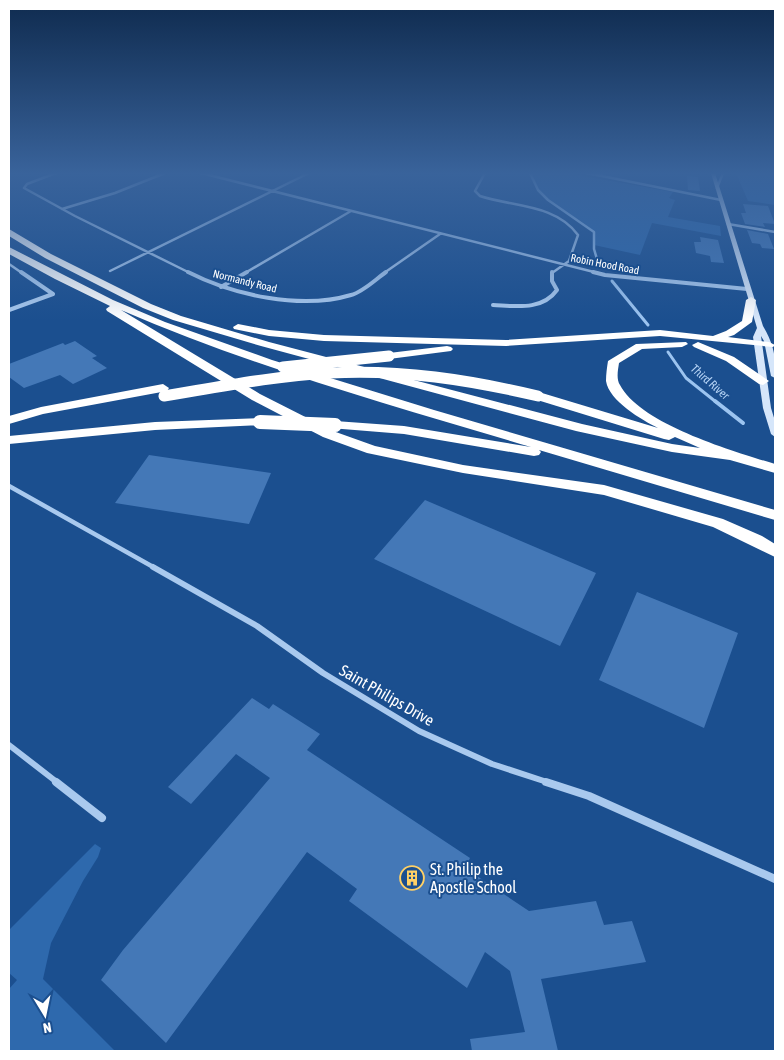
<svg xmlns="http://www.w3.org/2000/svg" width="784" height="1060" font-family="'Asap Condensed',sans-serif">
  <rect width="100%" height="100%" fill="#1b4f8f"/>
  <!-- green -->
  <path fill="#2e69ad" d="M530 173H566L673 192 669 198 675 200 668 217 720 226 721 236 652 223 640 255 594 245V232C579 216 557 211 541 194 536 189 534 180 530 173Z
    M736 173H775V205L748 201Z
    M95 844 101 848 98 857 83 881 51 943 43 979 115 1051H9V989L17 980 9 973V930Z"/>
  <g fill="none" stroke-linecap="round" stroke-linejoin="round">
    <!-- stream-far2 -->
    <path stroke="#9cc4f0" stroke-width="2.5" d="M530 173 538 190 548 200 594 232V249L599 266"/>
    <!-- stream-far1 -->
    <path stroke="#9cc4f0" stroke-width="3" d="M612 281 648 325
      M668 352 686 378 716 402"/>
    <!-- stream -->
    <path stroke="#9cc4f0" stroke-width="4" d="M715 401 743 423"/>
  </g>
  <!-- building -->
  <path fill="#4478b7" d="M687 176 698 177 700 191 688 190Z
    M743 204 768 206 775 224 763 223 765 227 745 224 741 213H746Z
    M747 230 768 234 774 249 762 248 760 244 752 243Z
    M700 237 718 240 724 263 711 262 710 256 696 253 694 242H701Z
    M75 341 97 356 92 358 107 368 73 384 60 375 24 388 9 377V364L63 343 65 345Z
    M149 455 271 473 249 524 115 503Z
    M425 500 596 573 560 646 374 559Z
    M637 592 738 633 704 728 599 680Z
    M252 698 269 709 273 704 320 734 307 750 470 858 465 868 529 911 596 901 604 925 632 921 646 962 541 979 558 1051H472L470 1039 525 1032 510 971 485 952 467 988 349 901 357 889 307 852 166 1043 101 980 123 950 270 778 236 754 191 804 168 787Z"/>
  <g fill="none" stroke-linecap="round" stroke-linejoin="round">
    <!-- street-far4 -->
    <path stroke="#a9c9ee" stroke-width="2.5" d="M56 173 27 184 24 188 75 216 190 273
      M201 173 598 273
      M370 173H382
      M485 173 475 191 480 196C513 207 556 204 578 235L569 261 552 273
      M587 173 721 200
      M717 188 723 173
      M62 209 115 193 165 173
      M728 224 775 232
      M9 264 22 273
      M110 271 309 173
      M245 273 351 211
      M384 273 440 234"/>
    <!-- street-far3 -->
    <path stroke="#a9c9ee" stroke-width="4" d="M21 272 53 294
      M188 272C233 295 301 310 351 295 363 292 376 279 386 272
      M593 272 605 275 747 289
      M221 287 247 272
      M493 305C515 306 542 311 557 290L552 281V272
      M9 310 53 294"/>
    <!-- street-far2 -->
    <path stroke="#a9c9ee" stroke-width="4.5" d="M9 486 155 568"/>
    <!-- street-far1 -->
    <path stroke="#a9c9ee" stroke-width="6" d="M153 567 257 626 323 673 419 731 492 764 550 783
      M9 745 58 783"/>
    <!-- street -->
    <path stroke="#a9c9ee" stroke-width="8" d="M56 782 102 818
      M546 782 589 796 775 879"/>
    <!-- secondary -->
    <path fill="#d6e6fa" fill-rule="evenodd" d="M711 173H715L763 326C774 345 776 356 775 378L771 376 764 341 761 336 771 408 775 421V437L771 434 763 408 753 337 757 328Z"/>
    <!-- highway -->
    <path fill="#fff" fill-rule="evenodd" d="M9 229 51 254 151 304 181 316 269 342 582 424 672 444 700 448 675 437 669 440 664 439 534 399 532 396 538 392 542 393 658 428C642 420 609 401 606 381 606 374 607 367 608 361L636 344 686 342 688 344 682 347 642 349 619 363C618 370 616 379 620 385 640 424 735 452 775 464V473L730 460 672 452 576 431 261 346 173 320 143 308 45 258 9 236Z
      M9 247 113 300 165 322 272 360 434 410 775 510V520L539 450 541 452 539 455 534 456 404 434 330 428 329 425 330 422 335 421 404 426 531 447C393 406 253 367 121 310L260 394 333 431 375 446 463 465 604 485 723 519 762 536 775 544V557L713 527 604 495 463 473 367 453 323 437 252 400 107 311 106 309 110 306 55 279 9 254Z
      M751 297 756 300 752 322 734 335 728 337 769 342 775 345 773 347 660 336 506 346 324 341 269 336 234 329 233 327 238 324 269 330 324 335 506 340 660 330 713 336 726 331 742 321 746 300Z
      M698 342 734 357 769 381 763 385 759 384 726 361 694 347 692 345Z
      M447 346 451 347 453 349 451 351 389 359 383 356 389 353Z
      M163 384 169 388 167 391 43 414 9 424V416L41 407Z
      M260 418 264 419 266 422 264 425 155 430 9 444V436L155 422Z"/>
    <!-- highway-bridge-far1 -->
    <path stroke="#fff" stroke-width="11" d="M283 367 389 356
      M164 396C219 387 274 376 330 373 401 369 470 380 538 396"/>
    <!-- highway-bridge -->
    <path stroke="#fff" stroke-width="14" d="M260 422 335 425"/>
  </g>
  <!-- sky -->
  <linearGradient id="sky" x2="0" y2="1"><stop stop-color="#0f2b4f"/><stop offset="0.54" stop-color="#39639b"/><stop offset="1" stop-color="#39639b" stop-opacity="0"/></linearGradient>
  <rect width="784" height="321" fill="url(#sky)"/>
  <!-- icons -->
  <defs>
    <g id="building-ring" transform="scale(1.25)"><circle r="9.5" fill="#1b4f8f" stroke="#ffd166" stroke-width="1.5"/><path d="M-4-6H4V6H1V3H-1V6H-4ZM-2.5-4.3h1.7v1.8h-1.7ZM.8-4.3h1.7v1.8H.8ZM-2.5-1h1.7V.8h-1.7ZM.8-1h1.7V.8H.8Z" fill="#ffd166"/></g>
  </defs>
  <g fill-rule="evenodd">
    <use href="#building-ring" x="412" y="878"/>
  </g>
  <g text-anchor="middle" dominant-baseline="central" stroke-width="4" stroke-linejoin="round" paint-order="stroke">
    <!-- far-street labels -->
    <g font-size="11" fill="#fff" stroke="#1b4f8f">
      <text transform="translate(605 264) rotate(11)">Robin Hood Road</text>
      <text transform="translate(245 281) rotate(14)">Normandy Road</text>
    </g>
    <!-- far-water labels -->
    <g font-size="12" font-style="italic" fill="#b5d3f5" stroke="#1b4f8f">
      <text transform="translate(710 382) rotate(41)">Third River</text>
    </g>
    <!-- near-street labels -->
    <g font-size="16" fill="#fff" stroke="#1b4f8f">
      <text transform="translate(387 695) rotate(30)">Saint Philips Drive</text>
    </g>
    <!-- near-poi labels -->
    <g font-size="16" fill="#fff" stroke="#1b4f8f" text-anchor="start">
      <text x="430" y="869">St. Philip the<tspan x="430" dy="18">Apostle School</tspan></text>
    </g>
  </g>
  <!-- border -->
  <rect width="784" height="1060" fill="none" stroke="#ffffff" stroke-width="20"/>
  <!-- north arrow -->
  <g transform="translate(45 1015) rotate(170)" stroke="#1b4f8f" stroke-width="4" paint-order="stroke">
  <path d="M0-4L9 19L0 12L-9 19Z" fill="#ffffff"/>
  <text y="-8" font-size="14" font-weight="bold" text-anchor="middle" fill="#ffffff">N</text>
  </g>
</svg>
